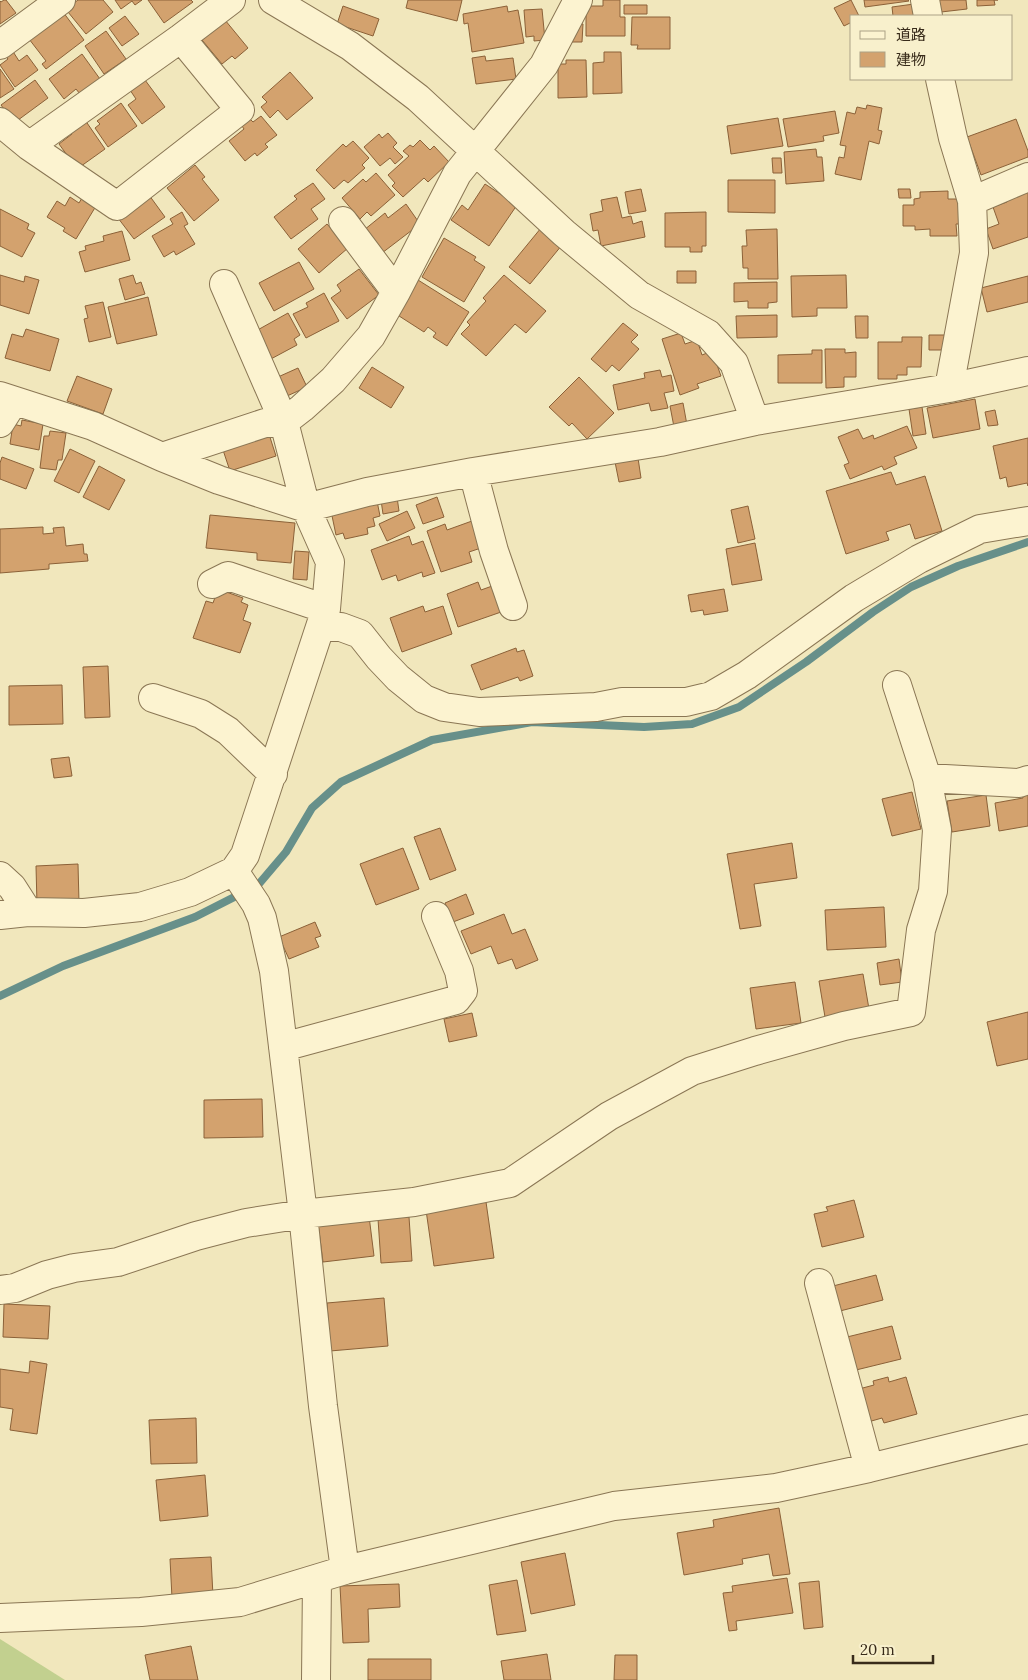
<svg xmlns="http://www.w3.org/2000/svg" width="1028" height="1680" font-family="Lora,'Noto Sans JP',serif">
  <rect width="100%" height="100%" fill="#f1e7bc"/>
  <!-- green -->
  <path fill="#c2d08f" d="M0 1639 65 1680H0Z"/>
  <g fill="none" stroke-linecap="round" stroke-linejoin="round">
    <!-- stream -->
    <path stroke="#67908a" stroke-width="8" d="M0 996 63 966 195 917 258 885 286 852 312 808 341 782 432 740 532 722 644 727 692 724 739 707 806 662 873 612 911 587 958 566 1028 542"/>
  </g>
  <!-- building -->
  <path fill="#d3a26e" stroke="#8b6138" d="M4 0H6L16 13 0 24V1L1 2Z
    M78 0H103L113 12 86 34 68 12 72 8 70 6Z
    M115 0H142L135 5 132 1 121 9Z
    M148 0H191L193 2 164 23Z
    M408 0H462L457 21 406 8Z
    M603 0H620V17H625V36H586V6H603Z
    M851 0 859 16H852V22L844 26 834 8Z
    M864 0H908L909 1 865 7Z
    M939 0H966L967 9 941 12Z
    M977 0H998H994L995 5 977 6Z
    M914 4 915 16H893L892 7Z
    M624 5H647V14H624Z
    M343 6 379 19 373 36 337 24Z
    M507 6 508 12 518 10 524 43 472 52 468 23 464 24 463 14Z
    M542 9 545 40 534 41V36L526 37 524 10Z
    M63 12 84 40 46 69 42 64 46 61 29 39Z
    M125 16 139 34 122 46 109 28Z
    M632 17H670V49H637L638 45H631Z
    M225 20 248 48 235 59 232 56 222 64 202 40Z
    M568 23 583 24 582 42H568Z
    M106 31 126 59 104 74 85 46Z
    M12 50 19 61 27 55 38 70 15 87 0 65 8 59 5 55Z
    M604 52H621L622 93 593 94V63L604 62Z
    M82 54 100 79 80 94 76 89 64 99 49 79Z
    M485 56 486 61 513 58 516 79 476 84 472 58Z
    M566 60H586L587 97 558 98V64H566Z
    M0 69 14 89 0 98Z
    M290 72 313 98 287 120 278 110 270 118 261 107 267 102 262 97Z
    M35 80 48 98 14 123 1 105Z
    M145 80 165 107 142 124 128 105 136 99 130 90Z
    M121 103 137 126 108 147 95 128 100 124 97 121Z
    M867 105 882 108 878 130 882 131 879 144 869 141 861 180 835 174 839 157 844 158 846 146 840 145 847 112 855 114 857 107 866 109Z
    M835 111 839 133 823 136 824 141 788 147 783 119Z
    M261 116 277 135 265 144 268 147 257 156 255 153 245 161 229 141 244 129 242 126 250 119 253 122Z
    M778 118 783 146 731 154 727 126Z
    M1016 119 1028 151V157L981 175 967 137Z
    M85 120 105 149 77 169 59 144 72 134 70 131Z
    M388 133 397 143 393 147 403 157 395 164 390 158 380 166 364 147 379 134 382 138Z
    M420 140 430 150 434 146 449 162 428 182 424 178 403 197 392 186 395 183 388 175 409 156 403 151 410 145 413 147Z
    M353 141 369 158 362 165 365 168 348 183 344 180 334 189 316 170 343 144 346 147Z
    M816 149 817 157H822L824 181 786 184 784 152Z
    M772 158H781L782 173H773Z
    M195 165 205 177 202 179 219 200 194 221 167 188Z
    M376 173 395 195 371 216 367 212 360 219 342 198 363 179 366 182Z
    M728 180H775V213L728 212Z
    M313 183 325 199 311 209 318 219 291 239 274 217 297 199 294 196Z
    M485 184 517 205 489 246 451 220 462 205 468 210Z
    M641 189 646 211 629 214 625 192Z
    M898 189H910L911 198H899Z
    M948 191V199H959L960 224H956L957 236H930V229L915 230V226H903V205H914V199L920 198V192Z
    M1028 191V237L993 249 986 229 999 224 993 207 1007 202 1006 199Z
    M149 195 165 217 134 239 118 218Z
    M70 197 79 203 82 198 96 206 76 239 63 231 65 228 47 217 57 201 65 206Z
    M617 197 622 218 631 216 633 224 642 221 645 237 601 246 598 230 593 231 590 214 603 211 601 200Z
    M406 204 420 224 382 253 364 230 385 213 388 218Z
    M0 209 29 224 27 229 35 233 22 257 0 246Z
    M182 212 188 224 184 226 195 244 176 255 174 251 164 257 152 236 173 224 170 219Z
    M706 212V246H702V252H690V247H665V213Z
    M327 224 348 248 319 273 298 249Z
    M541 228 562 245 530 284 509 267Z
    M777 229 778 279H748V268H743L742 246H747L746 230Z
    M122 231 130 260 85 272 79 252 86 250 85 246 104 241 103 236Z
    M444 238 476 257 474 260 485 267 464 302 422 277Z
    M299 262 314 289 274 311 259 283Z
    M359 269 379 295 347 319 331 298 341 291 337 285Z
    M677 271H696V283H677Z
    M0 275 24 282 25 276 39 280 29 314 0 305Z
    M133 275 136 284 141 282 145 294 125 300 119 279Z
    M504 275 546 311 526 333 515 324 486 356 461 334 470 325 467 322 486 301 483 298Z
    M846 275 847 308H817V316L792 317 791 276Z
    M1028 276V302L987 312 981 288Z
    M418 280 469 312 447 346 433 337 436 333 428 327 424 332 396 314Z
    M777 282V302L768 303V308H748V301L734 302V283Z
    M324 293 339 321 306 338 293 314 308 307 306 303Z
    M148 297 157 335 117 344 108 307Z
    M103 302 111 337 89 342 84 319 88 318 85 306Z
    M288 313 300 335 294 339 297 345 269 360 254 332Z
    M777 315V337L737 338 736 316Z
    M855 316H868V338H856Z
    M623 323 638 335 631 342 639 349 619 371 612 365 606 372 591 359Z
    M26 329 59 339 50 371 5 358 12 334 23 337Z
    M681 333 685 344 697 340 702 355 712 351 721 376 697 384 699 388 680 395 662 339Z
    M929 335H946V350H929Z
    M902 337H922L921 367H907V375H897V379H878V342H902Z
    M825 349H845V353L856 352V377H844V387L826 388Z
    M812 350H822V383H778V355L812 354Z
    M372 367 404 387 391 408 359 388Z
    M298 368 307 387 287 396 278 377Z
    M660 370 662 377 671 375 674 391 664 393 668 408 651 411 649 403 618 410 613 385 645 378 644 373Z
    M77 376 112 389 103 414 67 401Z
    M579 377 614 413 587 439 572 423 569 426 549 407Z
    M975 399 980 429 933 438 927 408Z
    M683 403 687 425 674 427 670 406Z
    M922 407 926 434 913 436 909 409Z
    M995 410 998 425 988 426 985 412Z
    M22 420 43 424 39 450 10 444 13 424 21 426Z
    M907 426 917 448 894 457 897 464 884 470 882 466 850 479 844 465 849 463 838 437 858 429 863 439 873 435 874 439Z
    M50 431 66 433 62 460H58L56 470 40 468 44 436H49Z
    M268 431 276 456 230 471 222 447Z
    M1028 438V486L1027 483 1008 487 1006 477 1000 479 993 446Z
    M70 449 95 461 79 493 54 481Z
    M2 457 34 469 26 489 0 479V463Z
    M638 458 641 478 619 482 615 462Z
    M99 466 125 480 109 510 83 497Z
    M891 472 896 485 925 476 942 531 915 539 910 524 886 532 889 540 846 554 826 491Z
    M397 497 399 511 383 514 381 500Z
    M437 497 444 517 423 524 416 505Z
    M377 501 380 516 373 518 375 526 367 528 368 534 345 539 343 533 336 535 331 511Z
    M748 506 755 539 738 543 731 510Z
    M407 511 415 528 387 541 379 524Z
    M210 515 295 523 291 563 257 560V553L206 548Z
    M472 521 481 548 469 552 472 562 441 572 427 531 445 524 447 530Z
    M43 527V534L54 533 53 528 64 527 66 546 83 544 84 554H87L88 561 49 564V569L0 573V529Z
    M409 536 412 545 423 541 435 573 423 577 422 572 398 581 396 575 382 580 371 550Z
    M755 543 762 580 732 585 726 549Z
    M295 551 309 552 307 580 293 579Z
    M478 582 481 590 495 585 504 611 458 627 447 594Z
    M218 589 243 598 241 602 248 605 243 620 251 623 240 653 193 638 206 601 213 603Z
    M724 589 728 611 704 615 703 610 691 612 688 595Z
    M423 606 425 612 443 606 452 634 402 652 390 618Z
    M516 648 517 652 524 650 533 676 520 681 518 677 481 690 471 665Z
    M108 666 110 717 85 718 83 667Z
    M62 685 63 724 9 725V686Z
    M69 757 72 776 54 778 51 759Z
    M1028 789V826L999 831 995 803 1023 798 1022 790Z
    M912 792 921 829 892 836 882 799Z
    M986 795 990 826 952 832 947 801Z
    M440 828 456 870 430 880 414 837Z
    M792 843 797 878 754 884 761 926 740 929 727 854Z
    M403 848 419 889 376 905 360 864Z
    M78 864 79 903 37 905 36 866Z
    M466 894 474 914 453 922 445 903Z
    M884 907 886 947 827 950 825 910Z
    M504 914 512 934 525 929 538 960 516 969 512 959 498 964 491 946 471 954 461 931Z
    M315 922 321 936 315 938 319 947 289 959 279 937Z
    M899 959 902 982 880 985 877 963Z
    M863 974 869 1009 825 1017 819 981Z
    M795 982 801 1023 756 1029 750 988Z
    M1028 1012V1059L997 1066 987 1022Z
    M472 1013 477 1036 449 1042 444 1019Z
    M262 1099 263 1137 204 1138V1100Z
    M854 1200 864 1237 822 1247 814 1214 828 1211 826 1207Z
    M486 1202 494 1258 434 1266 426 1210Z
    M369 1216 374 1256 323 1262 318 1223Z
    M409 1217 412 1261 381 1263 378 1219Z
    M876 1275 883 1300 840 1311 833 1286Z
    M384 1298 388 1346 330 1351 327 1303Z
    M4 1304 50 1306 48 1339 3 1337Z
    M892 1326 901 1359 856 1370 847 1337Z
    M30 1361 47 1364 37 1434 10 1430 13 1409 0 1407V1369L29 1373Z
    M888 1377 889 1382 906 1377 917 1414 884 1423 882 1418 868 1422 859 1389 874 1385 873 1381Z
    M196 1418 197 1463 151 1464 149 1420Z
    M205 1475 208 1516 160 1521 156 1480Z
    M779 1508 790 1574 773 1576 769 1554 742 1559 743 1564 684 1575 677 1533 714 1527 713 1520Z
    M565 1553 575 1605 531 1614 521 1562Z
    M211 1557 213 1596 172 1598 170 1559Z
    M787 1578 793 1613 736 1621 737 1630 729 1631 723 1593 733 1592 732 1586Z
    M517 1580 526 1631 497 1635 489 1585Z
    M819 1581 823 1627 804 1629 799 1583Z
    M399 1584 400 1607 368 1609 369 1642 343 1643 340 1586Z
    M191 1646 198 1680H150L145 1655Z
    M547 1654 551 1680H504L501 1661Z
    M615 1655H637V1680H614Z
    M368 1659H431V1680H368Z"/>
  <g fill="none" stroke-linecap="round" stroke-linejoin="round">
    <!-- minor casing -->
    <g stroke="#8a7654" stroke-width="30">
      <path id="minor" d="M273 0 350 46 418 98 564 233 639 295 708 334 734 363 755 421
        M925 0 928 16
        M0 45 61 0
        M940 79 953 138 972 201 974 253 949 388
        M0 122 29 146 117 206 240 110 181 38
        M29 146 181 38 231 0
        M972 201 1028 177
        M343 221 396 292
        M0 396 93 426 162 457 219 480 306 508 367 492 473 472 660 442 755 421 949 388 1028 371
        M0 423 14 401
        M162 457 265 423 284 422 302 408 333 380 371 336 396 292 457 174 544 65 578 0
        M473 472 494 551 513 606
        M212 584 228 576 326 609
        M321 627H341L360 634 379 658 398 678 424 699 444 707 479 712 596 707 622 702H686L711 696 747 675 854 598 919 559 980 529 1028 521
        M153 698 201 714 228 731 273 774
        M927 778 1019 783 1028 780
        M234 871 256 904 262 918 274 971 303 1214 323 1406 345 1570
        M0 876 12 887 28 912
        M0 915 28 912 84 913 140 907 190 892 234 871 245 855 326 609 330 562 306 508 284 422 224 284
        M283 1047 456 1000 463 991 459 971 436 916
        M819 1283 869 1468
        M0 1290 15 1288 47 1275 74 1268 118 1262 196 1236 246 1223 303 1214 414 1202 510 1183 609 1116 692 1071 755 1051 844 1026 911 1012 921 930 933 891 937 830 927 778 897 685
        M0 1618 141 1612 240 1602 345 1570 614 1506 776 1488 869 1468 1028 1429
        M316 1680 317 1579"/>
    </g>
    <!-- minor -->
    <use href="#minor" stroke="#fcf3d0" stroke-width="28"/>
  </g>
  <!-- legend -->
  <rect x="850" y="15" width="162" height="65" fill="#f8f0cc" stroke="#aba185"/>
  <rect x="860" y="31" width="25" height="8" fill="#fcf3d0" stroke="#aba185"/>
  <text x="896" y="40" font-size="15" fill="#382b1a">道路</text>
  <rect x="860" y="52" width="25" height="15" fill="#d3a26e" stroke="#aba185"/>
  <text x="896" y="65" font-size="15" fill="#382b1a">建物</text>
  <!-- scale -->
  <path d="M853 1655v8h80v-8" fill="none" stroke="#382b1a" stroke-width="2.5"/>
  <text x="860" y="1655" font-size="15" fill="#382b1a" stroke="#f8f0cc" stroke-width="4" paint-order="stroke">20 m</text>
</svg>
